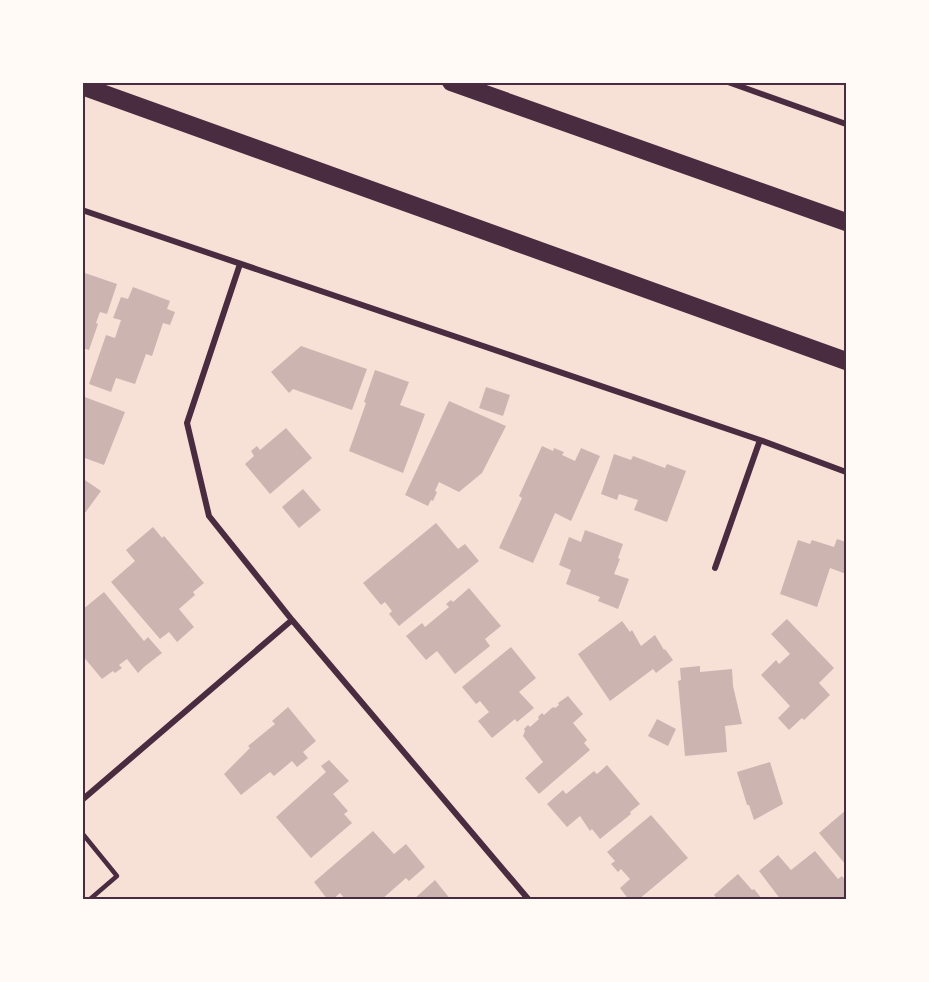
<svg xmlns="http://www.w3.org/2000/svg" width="929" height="982" font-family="Mulish,sans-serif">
  <rect width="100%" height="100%" fill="#f7e1d7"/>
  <!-- building -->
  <path fill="#ccb4b1" d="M82 272 117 284 107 314 100 312 96 323 98 324 89 350 82 348Z
    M133 287 170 301 167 309 175 312 170 325 163 323 152 356 146 354 135 384 116 378 111 392 89 384 106 335 115 338 121 320 113 318 121 297 128 299Z
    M301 346 367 369 352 410 293 389 289 393 271 372Z
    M375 370 409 382 400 405 425 414 403 473 349 451 366 403 364 402Z
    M486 387 510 395 503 416 479 408Z
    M82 396 125 412 104 465 82 457Z
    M449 401 506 426 482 473 459 492 439 482 435 491 437 492 433 501 431 500 428 506 405 495Z
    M286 428 312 458 270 494 245 464 254 456 251 451 257 446 260 450Z
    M542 446 553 451 554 448 564 452 562 455 575 461 581 448 600 456 571 521 555 513 533 563 499 548 522 498 519 496Z
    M614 454 631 460 633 456 665 468 667 464 686 471 667 522 634 510 638 500 619 494 617 500 601 494Z
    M82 478 101 491 82 517Z
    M303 489 321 510 299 528 282 507Z
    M436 523 458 549 465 544 479 561 399 626 389 614 392 611 385 602 381 605 363 583Z
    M153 527 162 538 164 536 204 583 193 592 195 595 179 609 194 627 177 642 169 632 160 639 111 582 135 561 126 550Z
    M585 530 623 544 618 558 620 559 614 574 629 579 618 609 598 601 600 597 566 584 571 570 559 565 569 537 581 542Z
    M837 539 846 542V574L830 568 817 607 780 594 798 540 810 544 812 540 834 547Z
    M469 588 501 626 485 639 490 646 455 674 437 651 426 660 406 636 422 623 425 627 449 607 446 604 451 600 453 602Z
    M104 592 144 641 148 637 162 653 144 667 138 673 127 659 119 665 122 668 115 673 113 671 102 679 82 655V610Z
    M787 619 834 668 819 683 830 695 804 720 802 718 789 730 778 718 790 706 761 675 776 660 779 664 790 654 771 634Z
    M622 621 630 632 632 630 641 646 655 635 664 650 665 649 673 660 656 673 653 669 610 701 578 654Z
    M511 647 536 678 519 692 534 708 517 722 515 719 492 738 478 721 489 712 480 701 476 704 462 687Z
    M700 666V672L732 669 733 686 742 724 725 726 727 752 685 756 678 681 681 680 680 668Z
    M568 696 583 714 573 723 587 740 584 743 590 750 539 794 525 778 543 762 523 736 525 731 524 729 528 725 530 727 539 719 538 717 542 713 544 715 553 707 555 708 559 705 558 703Z
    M288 707 316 741 303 752 308 758 297 767 292 761 274 776 270 772 241 795 224 774 250 748 248 746 275 724 272 721Z
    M657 719 676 729 668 746 648 736Z
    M329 760 349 781 333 794 348 811 344 814 352 823 311 858 276 817 326 772 321 766Z
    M770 762 783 804 754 820 749 805H747L737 772Z
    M607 765 640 804 630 812 631 814 600 839 592 829 590 831 580 816 567 827 547 804 563 790 566 794 594 771 597 774Z
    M846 810V865L819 833Z
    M651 815 688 858 638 900H629L620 888 630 879 621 869 618 872 611 864 615 861 607 852Z
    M373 831 394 854 406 844 425 867 409 881 406 878 381 900H346L340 893 332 900H328L314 882Z
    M815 851 838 879 842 876 846 881V900H781L759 871 778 855 791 870Z
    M738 874 752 890 754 889 763 900H718L714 895Z
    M435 880 451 900H413Z"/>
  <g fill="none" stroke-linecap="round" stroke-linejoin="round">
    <!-- service -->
    <path stroke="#4a2c40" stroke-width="4.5" d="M82 833 117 876 89 900"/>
    <!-- minor -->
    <path stroke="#4a2c40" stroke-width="6" d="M728 82 846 124
      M82 210 760 440 846 472
      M240 264 187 423 209 516 292 620 529 900
      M715 568 760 440
      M82 800 292 620"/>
    <!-- motorway -->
    <path stroke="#4a2c40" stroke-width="18" d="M451 82 846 222
      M82 86 846 361"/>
  </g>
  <!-- border -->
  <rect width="929" height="982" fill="none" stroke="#fffaf5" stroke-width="168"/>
  <rect x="84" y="84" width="761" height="814" fill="none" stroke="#4a2c40" stroke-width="2"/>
</svg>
